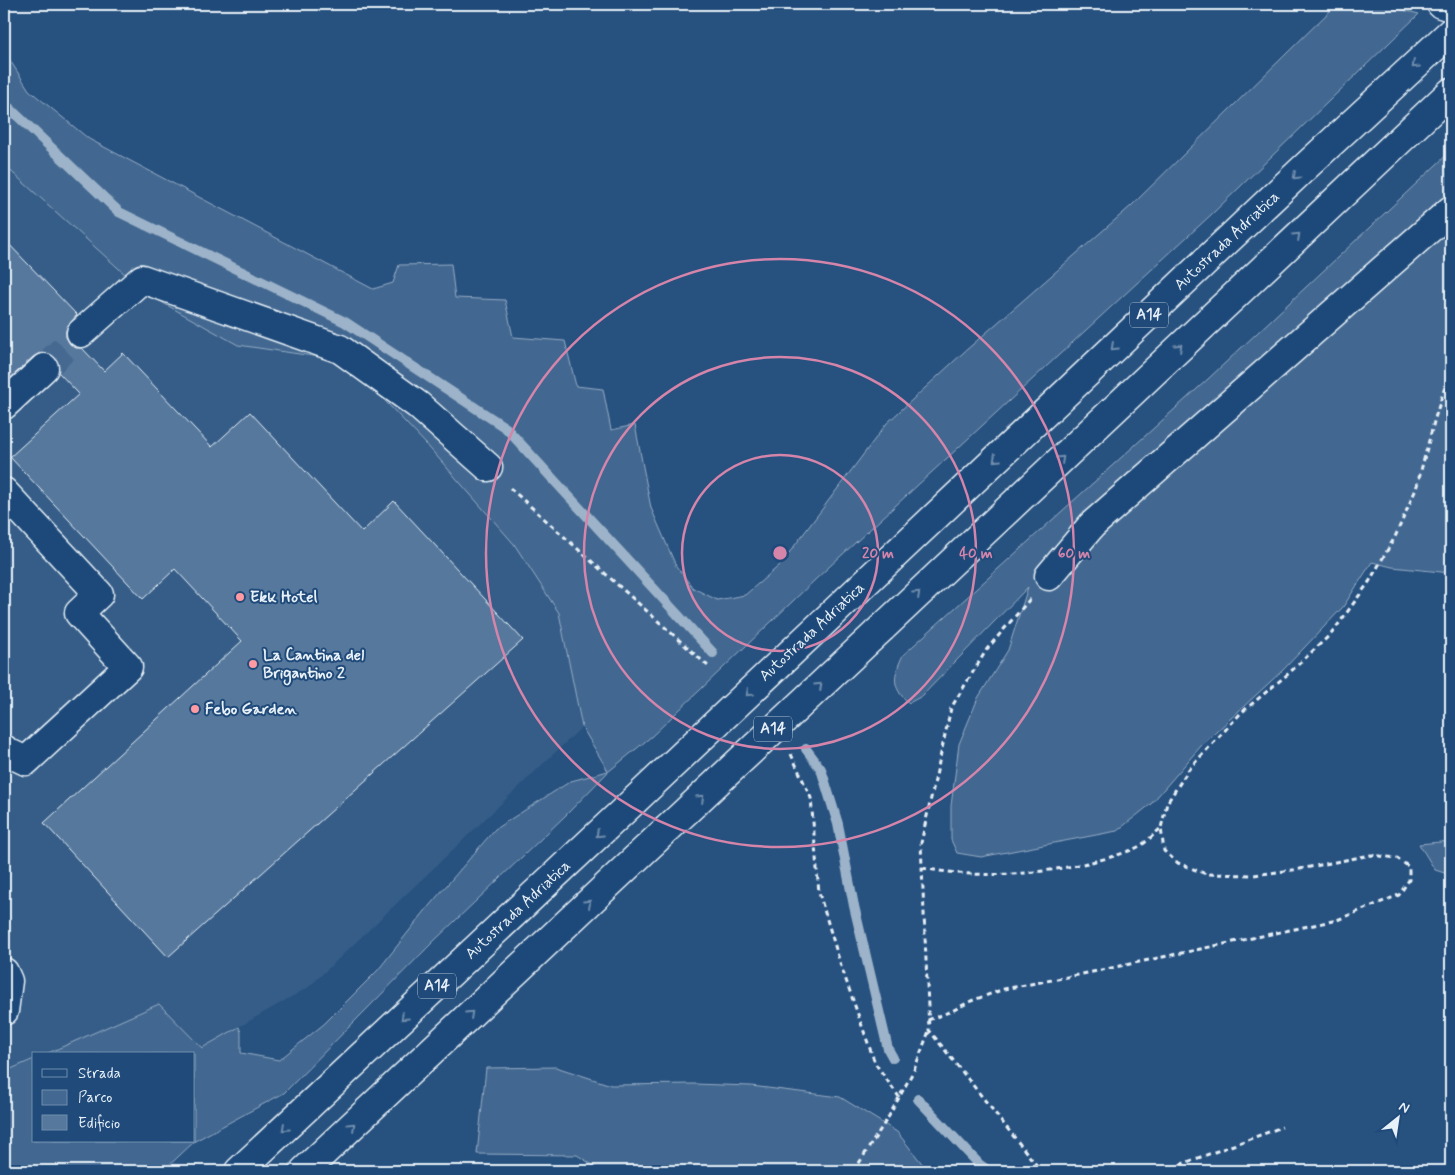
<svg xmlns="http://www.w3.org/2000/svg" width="1455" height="1175" font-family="Mynerve,sans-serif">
  <rect width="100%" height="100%" fill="#27517f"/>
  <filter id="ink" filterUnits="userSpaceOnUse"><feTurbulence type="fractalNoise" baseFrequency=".02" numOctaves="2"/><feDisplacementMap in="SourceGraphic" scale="10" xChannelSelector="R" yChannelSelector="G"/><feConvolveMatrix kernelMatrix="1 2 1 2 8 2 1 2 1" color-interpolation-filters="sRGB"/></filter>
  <g filter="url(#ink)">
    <!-- built -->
    <path fill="#355d88" d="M4 165 147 294 238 345 347 361 426 444 514 544 559 613 582 727 309 987 202 1048 34 1054V1059L4 1072Z"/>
    <!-- green -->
    <path fill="#436891" stroke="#96acc4" d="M1337 4H1379L1419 14 1213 213 817 578 652 736 608 772 566 815 433 942 284 1093 195 1141 163 1171H4V1072L34 1059V1141H194V1054H46L159 1004 202 1048 239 1027 241 1032V1053L279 1060 324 1024 378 970 429 906 495 829 571 781 608 771 582 727 559 613 514 544 426 444 347 361 238 345 147 294 4 165V51L29 90 89 139 373 289 393 283 399 265 451 264 455 298 505 300 513 337 565 341 576 386 603 389 611 430 635 425 651 508 676 566 693 588 717 600 745 595 780 565 887 423 964 352 1131 206Z
      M1451 151V573L1392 567 1372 562 1343 607 1283 670 1201 746 1151 804 1117 831 981 857 957 853 951 840V806L959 744 978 698 1008 650 1028 587 922 696 909 703C890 687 894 674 903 655L1208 379Z
      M1451 841V875L1435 870 1419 844Z
      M556 1067 611 1085 694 1084 751 1086 840 1097 897 1132 928 1171H602L577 1155 477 1154 486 1068Z"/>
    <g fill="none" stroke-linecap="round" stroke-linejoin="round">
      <!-- stream -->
      <path stroke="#9db3c9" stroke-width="10" d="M4 103 119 212 345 322 506 428 713 653
        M806 749 821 769 838 824 854 906 888 1049 893 1058
        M918 1099 979 1164 989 1171"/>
    </g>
    <!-- building -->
    <path fill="#57789d" stroke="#e8f1f8" d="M4 239 77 315 66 328V337L70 344 76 348H82L104 371 123 353 212 447 250 412 362 532 394 501 523 640 168 957 44 823 242 641 175 569 143 599 10 457 79 394 59 373V365L56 358 48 353H40L33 357 4 384Z"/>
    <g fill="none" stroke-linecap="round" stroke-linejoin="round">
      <!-- minor-tunnel -->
      <path stroke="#446991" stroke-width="28" stroke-dasharray="28 14" stroke-linecap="butt" d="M44 368 81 333"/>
      <!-- minor casing -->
      <g stroke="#e8f1f8" stroke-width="31">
        <path id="minor" d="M81 333 142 279 340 349 418 405 488 467
          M4 405 44 368
          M4 492 99 594 79 613 128 667 26 761 5 751 4 749
          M1049 576 1092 525 1451 210
          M4 972 8 981 4 1011"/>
      </g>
      <!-- major casing -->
      <g stroke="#e8f1f8" stroke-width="31">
        <path id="major" d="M1441 4 1451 7"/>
      </g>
      <!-- highway casing -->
      <g stroke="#e8f1f8" stroke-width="31">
        <path id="highway" d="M848 599 1303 169 1451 32
          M882 628 1451 92
          M239 1171 634 801
          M304 1171 665 831"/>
      </g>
      <!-- path -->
      <path stroke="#e8f1f8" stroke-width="3" stroke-dasharray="5 4" stroke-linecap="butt" d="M510 488 708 666
        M1030 599 987 649 951 708 921 843 929 1030 1038 1167 1049 1171
        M791 754 811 798 819 893 841 966 875 1063 899 1097
        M922 868C976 878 1025 876 1078 865 1097 861 1118 856 1136 848 1145 844 1153 835 1160 829
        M928 1020 952 1011 971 1001 1004 989 1078 975 1337 920 1399 895 1409 880V867L1397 858 1371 855 1300 869 1254 875 1206 874 1178 863 1164 851 1161 828 1167 803 1189 769 1241 713 1288 674 1332 633 1369 582 1395 537 1416 489 1435 418 1451 368
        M854 1171 889 1116 914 1070 929 1031
        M1163 1171 1282 1127"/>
      <!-- minor -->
      <use href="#minor" stroke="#1f4a7a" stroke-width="28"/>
      <!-- major -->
      <use href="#major" stroke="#1f4a7a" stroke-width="28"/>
      <!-- highway -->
      <use href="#highway" stroke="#1f4a7a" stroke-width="28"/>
      <!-- highway-bridge casing -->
      <g stroke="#e8f1f8" stroke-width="31" stroke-linecap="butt">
        <path id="highway-bridge" d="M634 801 848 599
          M665 831 882 628"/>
      </g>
      <!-- highway-bridge -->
      <use href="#highway-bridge" stroke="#1f4a7a" stroke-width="28"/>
    </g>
    <!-- one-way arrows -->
    <defs><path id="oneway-chevron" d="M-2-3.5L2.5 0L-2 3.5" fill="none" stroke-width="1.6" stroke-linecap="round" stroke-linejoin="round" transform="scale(1.25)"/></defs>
    <g stroke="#6f8dac">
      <use href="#oneway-chevron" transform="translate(1415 65) rotate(137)"/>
      <use href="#oneway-chevron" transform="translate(1296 176) rotate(137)"/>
      <use href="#oneway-chevron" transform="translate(1297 236) rotate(-43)"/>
      <use href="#oneway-chevron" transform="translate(1114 347) rotate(137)"/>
      <use href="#oneway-chevron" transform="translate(1179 347) rotate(-43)"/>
      <use href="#oneway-chevron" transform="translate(996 459) rotate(137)"/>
      <use href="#oneway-chevron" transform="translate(1061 459) rotate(-43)"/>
      <use href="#oneway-chevron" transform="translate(917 594) rotate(-43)"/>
      <use href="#oneway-chevron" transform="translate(819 686) rotate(-43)"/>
      <use href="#oneway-chevron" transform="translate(749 693) rotate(137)"/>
      <use href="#oneway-chevron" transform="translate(701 798) rotate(-43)"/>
      <use href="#oneway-chevron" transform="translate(599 834) rotate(137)"/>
      <use href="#oneway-chevron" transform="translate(588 903) rotate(-43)"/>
      <use href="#oneway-chevron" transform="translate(470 1014) rotate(-43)"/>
      <use href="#oneway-chevron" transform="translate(404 1017) rotate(137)"/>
      <use href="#oneway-chevron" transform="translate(352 1126) rotate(-43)"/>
      <use href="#oneway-chevron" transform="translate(285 1128) rotate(137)"/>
    </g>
  </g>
  <!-- distance rings -->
  <g fill="none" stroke="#d584aa" stroke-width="2.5">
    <circle cx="780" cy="553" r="98"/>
    <circle cx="780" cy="553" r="196"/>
    <circle cx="780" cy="553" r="294"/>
  </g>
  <!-- markers -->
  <g fill="#ff9aa2" stroke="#1f4a7a" stroke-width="2">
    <circle cx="240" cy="597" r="5"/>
    <circle cx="253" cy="664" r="5"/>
    <circle cx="195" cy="709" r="5"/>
  </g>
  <g text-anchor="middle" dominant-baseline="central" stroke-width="4" stroke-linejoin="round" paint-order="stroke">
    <!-- shield labels -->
    <g fill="#1f4a7a" stroke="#acbfd2" stroke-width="1">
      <rect x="1130" y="302.5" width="38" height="25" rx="4"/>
      <rect x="754" y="716.5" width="38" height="25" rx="4"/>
      <rect x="418" y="973.5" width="38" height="25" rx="4"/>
    </g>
    <g font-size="15" font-weight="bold" fill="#e8f1f8">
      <text x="1149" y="315">A14</text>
      <text x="773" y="729">A14</text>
      <text x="437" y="986">A14</text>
    </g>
    <!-- street labels -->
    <g font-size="16" fill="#e8f1f8" stroke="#1f4a7a">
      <text transform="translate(1227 241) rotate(-43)">Autostrada Adriatica</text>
      <text transform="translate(812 632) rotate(-43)">Autostrada Adriatica</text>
      <text transform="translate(518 910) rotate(-43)">Autostrada Adriatica</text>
    </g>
    <!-- poi labels -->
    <g font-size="16" font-weight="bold" fill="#e8f1f8" stroke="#1f4a7a" text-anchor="start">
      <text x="250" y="597">Ekk Hotel</text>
      <text x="263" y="655">La Cantina del<tspan x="263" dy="18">Brigantino 2</tspan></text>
      <text x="205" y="709">Febo Garden</text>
    </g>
  </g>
  <circle cx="780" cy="553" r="8" fill="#d584aa" stroke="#1f4a7a" stroke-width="2.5"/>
  <g font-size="15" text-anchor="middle" font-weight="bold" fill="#d584aa" stroke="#1f4a7a" stroke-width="4" stroke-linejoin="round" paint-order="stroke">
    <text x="878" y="558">20 m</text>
    <text x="976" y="558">40 m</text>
    <text x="1074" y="558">60 m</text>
  </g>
  <!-- margin -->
  <rect width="1455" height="1175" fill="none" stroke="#1f4a7a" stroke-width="20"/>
  <rect x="10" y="10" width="1435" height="1155" fill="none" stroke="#e8f1f8" stroke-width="2" filter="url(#ink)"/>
  <!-- legend -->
  <rect x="32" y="1052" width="162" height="90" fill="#1f4a7a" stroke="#6f8dac"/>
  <rect x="42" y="1069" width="25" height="8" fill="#1f4a7a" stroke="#6f8dac"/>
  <text x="78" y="1078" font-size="15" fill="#e8f1f8">Strada</text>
  <rect x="42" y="1090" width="25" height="15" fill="#436891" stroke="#6f8dac"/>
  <text x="78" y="1102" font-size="15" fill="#e8f1f8">Parco</text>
  <rect x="42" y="1115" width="25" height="15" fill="#57789d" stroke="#6f8dac"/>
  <text x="78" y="1128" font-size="15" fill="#e8f1f8">Edificio</text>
  <!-- north arrow -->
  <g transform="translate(1398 1118) rotate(30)" stroke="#1f4a7a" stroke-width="4" paint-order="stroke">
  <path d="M0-4L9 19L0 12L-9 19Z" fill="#e8f1f8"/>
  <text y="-8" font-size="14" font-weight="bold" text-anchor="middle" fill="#e8f1f8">N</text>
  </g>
</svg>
